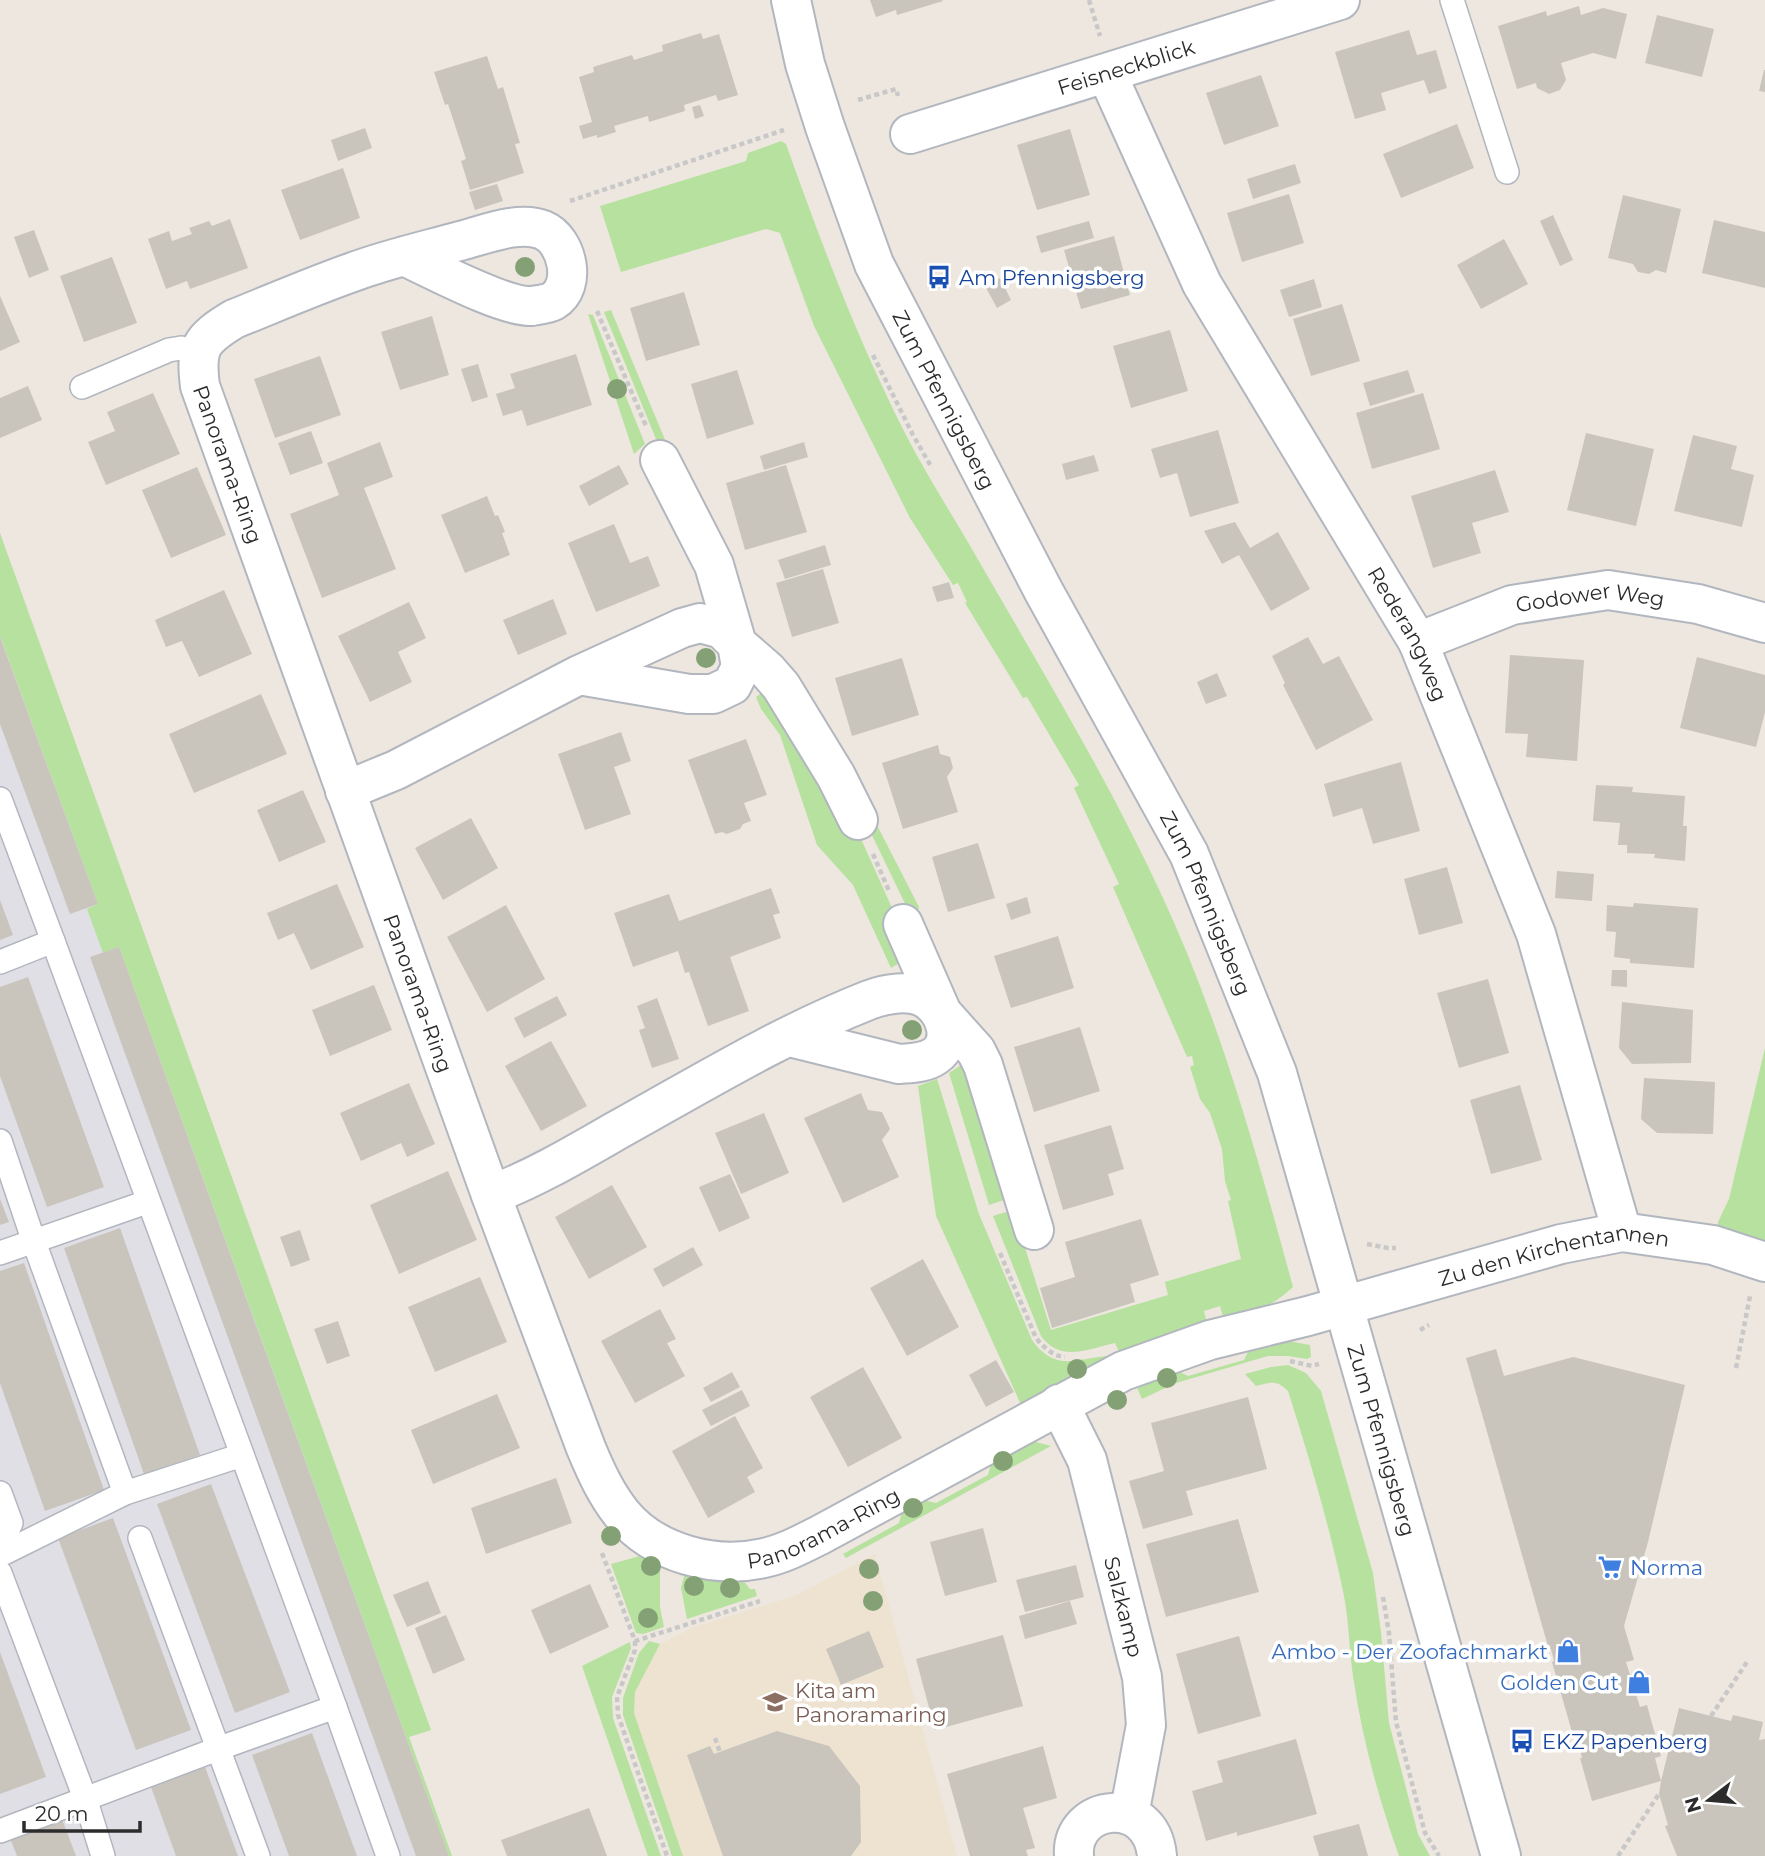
<svg xmlns="http://www.w3.org/2000/svg" width="1765" height="1856" font-family="Montserrat,sans-serif">
	<rect width="100%" height="100%" fill="#ede7df"/>
	<path fill="#e1dfe6" d="M0,625L431,1730L409,1737L452,1856H0Z"/>
	<path fill="#ede3d0" d="M875,1554L957,1856H683L634,1713L635,1692L660,1644L692,1628L797,1595Z"/>
	<g fill="#b7e19e">
		<path d="M781,141L786,144C822,245 857,339 906,435C925,472 948,508 969,544C1036,661 1107,776 1163,898C1221,1023 1257,1155 1293,1287C1271,1308 1253,1312 1224,1320L1220,1306L1204,1311L1207,1324L1120,1354L1115,1343C1088,1349 1061,1363 1041,1336L993,1216L1013,1210L1051,1330L1168,1295L1165,1282L1241,1259L1228,1201L1231,1200L1225,1181L1222,1149L1210,1113L1200,1099L1190,1067L1194,1065L1192,1056L1187,1057L1113,887L1119,884L1074,788L1079,785L1027,697L1023,698L965,603L967,602L958,583L953,585L910,518L814,326L780,233L766,229L621,272L600,206L746,161L748,153Z"/>
		<path d="M611,310L668,447L656,439L604,312Z"/>
		<path d="M588,314L593,315L645,444L634,454Z"/>
		<path d="M0,533L431,1730L409,1737L452,1856H449L119,947L103,953L87,909L98,904L0,636Z"/>
		<path d="M762,693L773,696L853,821L897,919L906,959L891,968L853,885L817,845L780,735L761,709L756,697Z"/>
		<path d="M862,796L919,907L917,915L912,918L855,800Z"/>
		<path d="M1765,1048V1262L1713,1245L1718,1222L1729,1199Z"/>
		<path d="M964,1063L1010,1198L989,1205L949,1073Z"/>
		<path d="M937,1079L979,1214L1032,1340C1056,1373 1076,1358 1109,1356L1022,1407L936,1216L918,1086Z"/>
		<path d="M1267,1341H1288L1310,1345L1311,1357L1307,1359L1288,1356H1268L1176,1383L1142,1399L1135,1383L1172,1368L1188,1376L1244,1360L1252,1344Z"/>
		<path d="M1288,1365L1306,1373L1321,1391L1373,1573L1381,1632L1389,1723L1418,1834L1430,1856H1399C1378,1797 1362,1738 1353,1676C1349,1648 1349,1619 1343,1591C1329,1524 1309,1457 1288,1391C1277,1380 1271,1382 1256,1386L1245,1374L1271,1367Z"/>
		<path d="M1027,1442H1036L1051,1446L846,1558L843,1554L899,1523L903,1508L918,1499L936,1503L988,1475L993,1458Z"/>
		<path d="M647,1554L660,1563V1607L664,1627L643,1634L636,1633L611,1564Z"/>
		<path d="M685,1572L741,1578L750,1589H755L757,1596L687,1619L681,1588Z"/>
		<path d="M649,1641L660,1644L635,1692L634,1713L683,1856H672L623,1715V1698L639,1653Z"/>
		<path d="M630,1642L631,1648L612,1697L613,1718L661,1856H648L582,1666Z"/>
	</g>
	<g fill="#c9c5bd">
		<path d="M870,0H942L943,1L897,15L896,10L876,17Z"/>
		<path d="M1579,6L1581,15L1603,8L1627,14L1616,59L1593,53L1561,63L1566,80L1560,90L1549,94L1537,88L1536,83L1517,89L1498,26L1546,11L1547,16Z"/>
		<path d="M1657,15L1714,29L1702,77L1645,63Z"/>
		<path d="M1409,30L1417,55L1436,50L1447,88L1429,94L1424,80L1381,93L1386,110L1355,119L1335,52Z"/>
		<path d="M701,33L703,39L719,34L738,95L718,101L716,95L684,105L685,111L649,122L648,116L614,126L616,132L597,138V135L583,139L579,126L592,122L579,77L594,72L593,67L632,55L634,60L663,51L662,45Z"/>
		<path d="M487,56L498,89L503,87L520,143L515,144L524,173L470,190L461,161L466,159L448,104L445,105L434,72Z"/>
		<path d="M1764,70H1765V92L1759,91Z"/>
		<path d="M1261,75L1279,126L1224,145L1206,93Z"/>
		<path d="M700,105L704,116L695,119L692,107Z"/>
		<path d="M1457,124L1474,168L1401,198L1383,154Z"/>
		<path d="M365,128L372,148L338,161L331,140Z"/>
		<path d="M1070,129L1090,195L1037,210L1017,145Z"/>
		<path d="M1295,164L1301,183L1253,199L1247,179Z"/>
		<path d="M343,168L360,218L300,240L281,190Z"/>
		<path d="M497,184L503,201L475,210L469,192Z"/>
		<path d="M1289,194L1304,243L1242,262L1227,213Z"/>
		<path d="M1623,195L1681,209L1666,273L1656,270L1649,274L1638,272L1633,264L1608,258Z"/>
		<path d="M1553,215L1573,260L1560,266L1540,221Z"/>
		<path d="M230,219L248,268L190,289L187,281L166,289L148,239L169,231L172,241L192,234L189,228L209,221L212,226Z"/>
		<path d="M1714,220L1765,232V288L1702,273Z"/>
		<path d="M1089,221L1094,238L1041,253L1036,236Z"/>
		<path d="M34,230L49,270L29,278L14,237Z"/>
		<path d="M1114,236L1130,295L1081,309L1064,250Z"/>
		<path d="M1504,239L1528,284L1481,309L1457,265Z"/>
		<path d="M112,257L137,323L84,342L60,276Z"/>
		<path d="M1000,278L1011,300L997,308L985,286Z"/>
		<path d="M1314,279L1322,307L1289,317L1280,290Z"/>
		<path d="M684,292L700,345L646,361L630,308Z"/>
		<path d="M0,296L20,342L0,351Z"/>
		<path d="M1342,304L1360,361L1311,376L1293,319Z"/>
		<path d="M432,316L449,375L400,390L381,332Z"/>
		<path d="M1170,330L1188,391L1131,408L1113,346Z"/>
		<path d="M576,354L592,405L527,426L522,410L503,416L496,394L515,388L510,374Z"/>
		<path d="M320,356L341,415L275,438L254,379Z"/>
		<path d="M478,364L488,397L472,402L461,369Z"/>
		<path d="M737,370L754,424L707,439L691,384Z"/>
		<path d="M1408,370L1415,392L1370,406L1363,383Z"/>
		<path d="M28,386L42,420L0,438V398Z"/>
		<path d="M153,393L180,454L106,485L88,442L115,431L107,412Z"/>
		<path d="M1423,393L1440,449L1372,469L1356,413Z"/>
		<path d="M1218,430L1239,503L1190,517L1177,473L1160,478L1151,449Z"/>
		<path d="M311,431L323,463L290,475L278,443Z"/>
		<path d="M1586,433L1654,449L1636,526L1567,510Z"/>
		<path d="M1693,435L1737,446L1731,469L1754,475L1742,527L1674,511Z"/>
		<path d="M380,442L393,477L364,488L396,569L322,598L290,514L339,495L327,463Z"/>
		<path d="M804,442L808,457L764,470L760,456Z"/>
		<path d="M1094,455L1099,471L1066,480L1062,464Z"/>
		<path d="M619,465L629,484L589,506L579,486Z"/>
		<path d="M786,465L807,532L745,550L726,483Z"/>
		<path d="M197,467L226,535L171,558L142,490Z"/>
		<path d="M1495,470L1509,512L1472,523L1481,553L1433,568L1411,496Z"/>
		<path d="M487,496L495,516L498,515L505,532L502,533L510,555L465,573L441,515Z"/>
		<path d="M1235,522L1250,548L1278,532L1310,589L1271,611L1239,555L1222,564L1204,531Z"/>
		<path d="M614,524L630,563L648,556L660,586L596,612L568,543Z"/>
		<path d="M825,545L831,565L785,579L778,560Z"/>
		<path d="M823,569L839,623L792,637L776,583Z"/>
		<path d="M949,582L954,598L937,602L932,587Z"/>
		<path d="M224,590L252,654L199,677L182,641L166,647L155,620Z"/>
		<path d="M553,599L567,634L518,655L503,620Z"/>
		<path d="M409,602L426,638L398,652L412,682L370,702L338,636Z"/>
		<path d="M0,637L98,904L70,914L0,724Z"/>
		<path d="M1308,637L1323,664L1339,656L1373,720L1316,750L1283,685L1285,683L1272,656Z"/>
		<path d="M1510,655L1584,660L1577,761L1526,757L1528,734L1505,733Z"/>
		<path d="M1697,657L1765,675V712L1756,747L1680,728Z"/>
		<path d="M902,658L919,715L852,736L835,678Z"/>
		<path d="M1217,673L1227,696L1206,704L1197,682Z"/>
		<path d="M261,694L287,754L194,793L169,734Z"/>
		<path d="M621,732L631,761L614,767L631,814L585,830L558,754Z"/>
		<path d="M746,739L767,795L744,803L751,821L743,824L740,829L727,834L722,832L715,834L688,760Z"/>
		<path d="M938,745L940,754L950,757L953,768L947,777L958,812L903,829L882,763Z"/>
		<path d="M1401,762L1420,831L1373,844L1362,808L1333,817L1324,784Z"/>
		<path d="M1596,785L1633,787L1632,792L1685,796L1683,826H1687L1685,861L1654,858L1655,854L1627,853V845H1618L1620,823L1593,821Z"/>
		<path d="M303,790L326,842L279,862L257,810Z"/>
		<path d="M471,818L498,868L443,900L415,848Z"/>
		<path d="M978,843L995,898L948,912L932,857Z"/>
		<path d="M1447,867L1463,923L1419,935L1404,879Z"/>
		<path d="M1557,871L1594,874L1592,901L1555,898Z"/>
		<path d="M337,884L364,947L311,970L294,933L278,940L267,913Z"/>
		<path d="M771,888L780,913L773,915L781,938L730,957L749,1011L708,1026L689,972L685,973L678,951L633,967L614,913L669,894L679,921Z"/>
		<path d="M1027,897L1031,913L1011,920L1006,904Z"/>
		<path d="M0,900L13,935L0,940Z"/>
		<path d="M1634,903L1698,908L1694,968L1630,963V959L1614,957L1616,932L1606,931L1607,905L1633,907Z"/>
		<path d="M506,905L545,979L487,1012L447,937Z"/>
		<path d="M1058,936L1074,988L1011,1008L994,956Z"/>
		<path d="M119,947L261,1339L449,1856H416L90,957Z"/>
		<path d="M1612,970H1627V987L1611,986Z"/>
		<path d="M28,977L104,1187L47,1207L0,1076V987Z"/>
		<path d="M1488,979L1509,1053L1459,1068L1437,993Z"/>
		<path d="M374,985L392,1030L330,1056L312,1010Z"/>
		<path d="M557,996L567,1015L524,1038L514,1018Z"/>
		<path d="M657,998L679,1059L652,1068L639,1030L645,1028L637,1006Z"/>
		<path d="M1622,1002L1693,1010L1691,1063L1632,1064L1619,1048Z"/>
		<path d="M1080,1027L1100,1091L1034,1112L1014,1047Z"/>
		<path d="M551,1041L587,1106L541,1131L505,1066Z"/>
		<path d="M1644,1078L1715,1082L1713,1134L1657,1133L1641,1119Z"/>
		<path d="M409,1083L435,1144L407,1157L401,1143L361,1161L340,1113Z"/>
		<path d="M1520,1085L1542,1160L1491,1174L1470,1100Z"/>
		<path d="M861,1093L868,1110L882,1112L890,1129L882,1140L899,1177L843,1203L804,1118Z"/>
		<path d="M764,1113L789,1173L741,1194L715,1133Z"/>
		<path d="M1111,1125L1124,1169L1108,1174L1114,1195L1063,1210L1044,1145Z"/>
		<path d="M448,1171L477,1240L399,1274L370,1205Z"/>
		<path d="M730,1174L750,1218L719,1232L699,1187Z"/>
		<path d="M612,1185L647,1247L589,1279L555,1217Z"/>
		<path d="M0,1199L9,1222L0,1225Z"/>
		<path d="M1141,1219L1159,1275L1130,1284L1135,1302L1052,1328L1040,1288L1075,1277L1065,1242Z"/>
		<path d="M120,1228L200,1455L144,1474L64,1248Z"/>
		<path d="M300,1230L310,1260L291,1267L280,1237Z"/>
		<path d="M693,1247L703,1265L663,1287L653,1269Z"/>
		<path d="M923,1259L959,1327L907,1356L870,1288Z"/>
		<path d="M24,1263L104,1490L45,1511L0,1383V1271Z"/>
		<path d="M480,1277L507,1342L435,1372L408,1307Z"/>
		<path d="M660,1309L676,1339L667,1343L685,1376L635,1403L601,1341Z"/>
		<path d="M338,1321L350,1356L327,1364L314,1329Z"/>
		<path d="M1496,1349L1504,1376L1573,1357L1685,1385L1648,1542L1624,1626L1634,1660L1626,1662L1640,1707L1647,1705L1661,1756L1655,1758L1661,1781L1679,1708L1731,1721L1733,1715L1763,1722L1759,1740L1765,1739V1856H1677L1665,1826L1668,1825L1659,1794L1661,1781L1592,1801L1580,1758H1582L1579,1745L1576,1746L1552,1662L1554,1661L1551,1649L1549,1650L1466,1358Z"/>
		<path d="M996,1360L1014,1392L986,1407L969,1375Z"/>
		<path d="M863,1367L902,1438L848,1467L810,1397Z"/>
		<path d="M732,1372L740,1387L711,1402L703,1388Z"/>
		<path d="M742,1390L750,1406L711,1426L702,1410Z"/>
		<path d="M497,1394L520,1448L433,1484L411,1430Z"/>
		<path d="M1248,1397L1267,1469L1186,1491L1193,1515L1143,1529L1129,1481L1164,1471L1151,1423Z"/>
		<path d="M735,1416L763,1468L747,1477L755,1492L708,1518L672,1451Z"/>
		<path d="M556,1478L572,1523L486,1554L471,1508Z"/>
		<path d="M211,1484L290,1692L235,1713L157,1504Z"/>
		<path d="M113,1518L191,1730L136,1750L58,1538Z"/>
		<path d="M1238,1519L1259,1592L1166,1617L1146,1544Z"/>
		<path d="M983,1528L997,1582L945,1596L930,1542Z"/>
		<path d="M1076,1565L1084,1597L1025,1612L1016,1580Z"/>
		<path d="M428,1581L441,1613L407,1627L393,1595Z"/>
		<path d="M590,1584L609,1627L550,1654L531,1610Z"/>
		<path d="M1070,1601L1077,1624L1025,1639L1019,1616Z"/>
		<path d="M446,1615L465,1660L433,1674L415,1628Z"/>
		<path d="M869,1631L884,1667L841,1685L826,1649Z"/>
		<path d="M1003,1635L1023,1706L935,1730L916,1659Z"/>
		<path d="M1239,1636L1261,1716L1198,1734L1176,1654Z"/>
		<path d="M0,1652L46,1777L0,1794Z"/>
		<path d="M777,1731L829,1746L860,1786L861,1842L851,1856H723L687,1755L710,1746L714,1754Z"/>
		<path d="M312,1733L357,1856H289L252,1755Z"/>
		<path d="M1296,1739L1317,1814L1237,1836V1832L1206,1841L1192,1791L1223,1782L1217,1761Z"/>
		<path d="M1043,1746L1057,1798L1023,1808L1035,1848L1026,1850L1028,1856H970L947,1774Z"/>
		<path d="M205,1767L238,1856H176L151,1787Z"/>
		<path d="M589,1808L607,1856H507L501,1840Z"/>
		<path d="M62,1819L76,1856H17L10,1838Z"/>
		<path d="M1359,1824L1368,1856H1319L1313,1836Z"/>
	</g>
	<g fill="none" stroke-linecap="round" stroke-linejoin="round">
		<g stroke="#b2b6bf" stroke-width="26">
			<g id="lane">
				<path d="M1452,0L1507,172"/>
				<path d="M82,387L169,350L181,348L199,352"/>
				<path d="M0,799L53,941L0,962"/>
				<path d="M53,941L335,1707"/>
				<path d="M0,1141L34,1242L125,1493L0,1555"/>
				<path d="M0,1253L147,1202"/>
				<path d="M0,1493L11,1523L0,1546"/>
				<path d="M125,1493L242,1455"/>
				<path d="M140,1538L258,1856"/>
				<path d="M0,1573L85,1798L103,1856"/>
				<path d="M0,1831L220,1748L335,1707L388,1856"/>
			</g>
		</g>
		<g stroke="#b2b6bf" stroke-width="42">
			<g id="street">
				<path id="s1" d="M791,0L805,64L825,127L874,264L1043,590L1189,854L1277,1073L1501,1856"/>
				<path id="s2" d="M1107,74L1202,284L1418,642L1536,934L1622,1232"/>
				<path id="s3" d="M910,134L1340,0"/>
				<path id="s4" d="M404,256C432,269 505,308 532,306C537,305 548,304 553,301C578,286 567,240 543,230C519,220 484,235 460,241C424,251 388,259 353,272C313,286 274,303 234,319C201,339 195,347 200,386L491,1195L586,1448C596,1472 606,1494 622,1514C655,1554 715,1569 764,1558C783,1554 800,1545 818,1536L1123,1371L1210,1340L1308,1316L1561,1244L1622,1232L1713,1245L1765,1262"/>
				<path d="M660,460L714,565L737,644L767,670L781,686L836,776L858,820"/>
				<path id="s5" d="M1418,642L1512,605L1608,590L1698,604L1765,623"/>
				<path d="M345,791L396,770L579,675L682,628L700,623L722,629L737,644L741,667L732,685L713,694H689L579,675"/>
				<path d="M903,924L942,1013L976,1051L983,1065L1034,1230"/>
				<path d="M491,1195C535,1178 574,1155 614,1132C697,1086 780,1035 869,1000C885,994 910,989 926,999C944,1010 957,1041 935,1056C925,1063 911,1063 899,1064L790,1037"/>
				<path id="s6" d="M1059,1404L1087,1460L1142,1677L1146,1725L1129,1815"/>
				<path d="M1074,1856C1070,1804 1151,1793 1157,1856"/>
			</g>
		</g>
		<g stroke="#c8c8c8" stroke-width="4.5" stroke-dasharray="5 3.5" stroke-linecap="butt">
			<path d="M1089,0L1100,36"/>
			<path d="M858,100L896,89L898,96"/>
			<path d="M570,201L784,130"/>
			<path d="M597,311L646,426"/>
			<path d="M873,355L913,435L932,468"/>
			<path d="M873,854L889,891"/>
			<path d="M1367,1244L1388,1248H1396"/>
			<path d="M1000,1253L1036,1338C1044,1347 1052,1356 1065,1357"/>
			<path d="M1420,1330L1429,1325"/>
			<path d="M1290,1361L1312,1366L1319,1364"/>
			<path d="M1736,1368L1750,1296"/>
			<path d="M602,1553L635,1641L760,1601"/>
			<path d="M1383,1597L1389,1633L1396,1722L1425,1833L1439,1856"/>
			<path d="M635,1641V1650L617,1697L618,1715L667,1856"/>
			<path d="M1711,1716L1747,1662"/>
			<path d="M715,1738L720,1752"/>
			<path d="M1618,1856L1659,1794"/>
		</g>
		<use href="#lane" stroke="#fff" stroke-width="23"/>
		<use href="#street" stroke="#fff" stroke-width="38"/>
	</g>
	<g fill="#84a175">
		<circle cx="525" cy="267" r="10"/>
		<circle cx="617" cy="389" r="10"/>
		<circle cx="706" cy="658" r="10"/>
		<circle cx="912" cy="1030" r="10"/>
		<circle cx="1077" cy="1369" r="10"/>
		<circle cx="1167" cy="1378" r="10"/>
		<circle cx="1117" cy="1400" r="10"/>
		<circle cx="1003" cy="1461" r="10"/>
		<circle cx="913" cy="1508" r="10"/>
		<circle cx="611" cy="1536" r="10"/>
		<circle cx="651" cy="1566" r="10"/>
		<circle cx="869" cy="1569" r="10"/>
		<circle cx="694" cy="1586" r="10"/>
		<circle cx="730" cy="1588" r="10"/>
		<circle cx="873" cy="1601" r="10"/>
		<circle cx="648" cy="1618" r="10"/>
	</g>
	<defs>
		<g id="bus-bare" transform="scale(1.89)"><path d="M-5-6H5V4H4V6H2V4H-2V6H-4V4H-5ZM-3.5-4V0h7V-4ZM-3.5 1.2v1.5H-2V1.2ZM2 1.2v1.5H3.5V1.2Z" fill="#1a4fb4" stroke="#fff" stroke-width="2.5" paint-order="stroke"/></g>
		<g id="supermarket-bare" transform="scale(1.89)"><path d="M-6-5.5h2.5l.6 2H6L4.5 2H-2.5L-4.4-4H-6ZM-1.5 3.2a1.3 1.3 0 1 0 .1 0ZM3 3.2a1.3 1.3 0 1 0 .1 0Z" fill="#3f7fe0" stroke="#fff" stroke-width="2.5" paint-order="stroke"/></g>
		<g id="shop-bare" transform="scale(1.89)"><path d="M-5-2.5h2.3a2.7 3.5 0 0 1 5.4 0H5L5.5 6h-11ZM-1.5-2.5h3a1.5 2.3 0 0 0-3 0Z" fill="#3f7fe0" stroke="#fff" stroke-width="2.5" paint-order="stroke"/></g>
		<g id="school-bare" transform="scale(1.89)"><path d="M0-5L7-2L0 1L-7-2ZM-4 1L0 2.5L4 1V4Q0 6-4 4Z" fill="#8d6e63" stroke="#fff" stroke-width="2.5" paint-order="stroke"/></g>
	</defs>
	<g fill-rule="evenodd">
		<use href="#bus-bare" x="939" y="277"/>
		<use href="#supermarket-bare" x="1610" y="1567"/>
		<use href="#shop-bare" x="1568" y="1651"/>
		<use href="#shop-bare" x="1639" y="1682"/>
		<use href="#school-bare" x="775" y="1702"/>
		<use href="#bus-bare" x="1522" y="1741"/>
	</g>
	<g text-anchor="middle" dominant-baseline="central" stroke-width="7" stroke-linejoin="round" paint-order="stroke">
		<g font-size="21" fill="#2c2c2c" stroke="#fff">
			<text stroke="none"><textPath href="#s3" startOffset="226">Feisneckblick</textPath></text>
			<text stroke="none"><textPath href="#s1" startOffset="430">Zum Pfennigsberg</textPath></text>
			<text stroke="none"><textPath href="#s4" startOffset="735">Panorama-Ring</textPath></text>
			<text stroke="none"><textPath href="#s5" startOffset="180">Godower Weg</textPath></text>
			<text stroke="none"><textPath href="#s2" startOffset="637">Rederangweg</textPath></text>
			<text stroke="none"><textPath href="#s1" startOffset="998">Zum Pfennigsberg</textPath></text>
			<text stroke="none"><textPath href="#s4" startOffset="1297">Panorama-Ring</textPath></text>
			<text stroke="none"><textPath href="#s4" startOffset="2866">Zu den Kirchentannen</textPath></text>
			<text stroke="none"><textPath href="#s1" startOffset="1564">Zum Pfennigsberg</textPath></text>
			<text stroke="none"><textPath href="#s4" startOffset="2079">Panorama-Ring</textPath></text>
			<text stroke="none"><textPath href="#s6" startOffset="214">Salzkamp</textPath></text>
		</g>
		<g font-size="21" fill="#164399" stroke="#fff" text-anchor="start">
			<text x="959" y="277">Am Pfennigsberg</text>
			<text x="1542" y="1741">EKZ Papenberg</text>
		</g>
		<g font-size="21" fill="#366cbe" stroke="#fff" text-anchor="end">
			<text x="1630" y="1567" text-anchor="start">Norma</text>
			<text x="1548" y="1651">Ambo - Der Zoofachmarkt</text>
			<text x="1619" y="1682">Golden Cut</text>
		</g>
		<g font-size="21" fill="#785e54" stroke="#fff" text-anchor="start">
			<text x="795" y="1690">Kita am<tspan x="795" dy="24">Panoramaring</tspan></text>
		</g>
	</g>
	<g transform="translate(1709 1800) rotate(254)" stroke="#ffffff" stroke-width="5" paint-order="stroke">
	<path d="M0-5L12 26L0 18L-12 26Z" fill="#2c2c2c"/>
	<text y="-10" font-size="19" font-weight="bold" text-anchor="middle" fill="#2c2c2c">N</text>
	</g>
	<path d="M24 1821v10h116v-10" fill="none" stroke="#2c2c2c" stroke-width="3.5"/>
	<text x="35" y="1821" font-size="21" fill="#2c2c2c" stroke="#ffffff" stroke-width="5" paint-order="stroke">20 m</text>
</svg>
